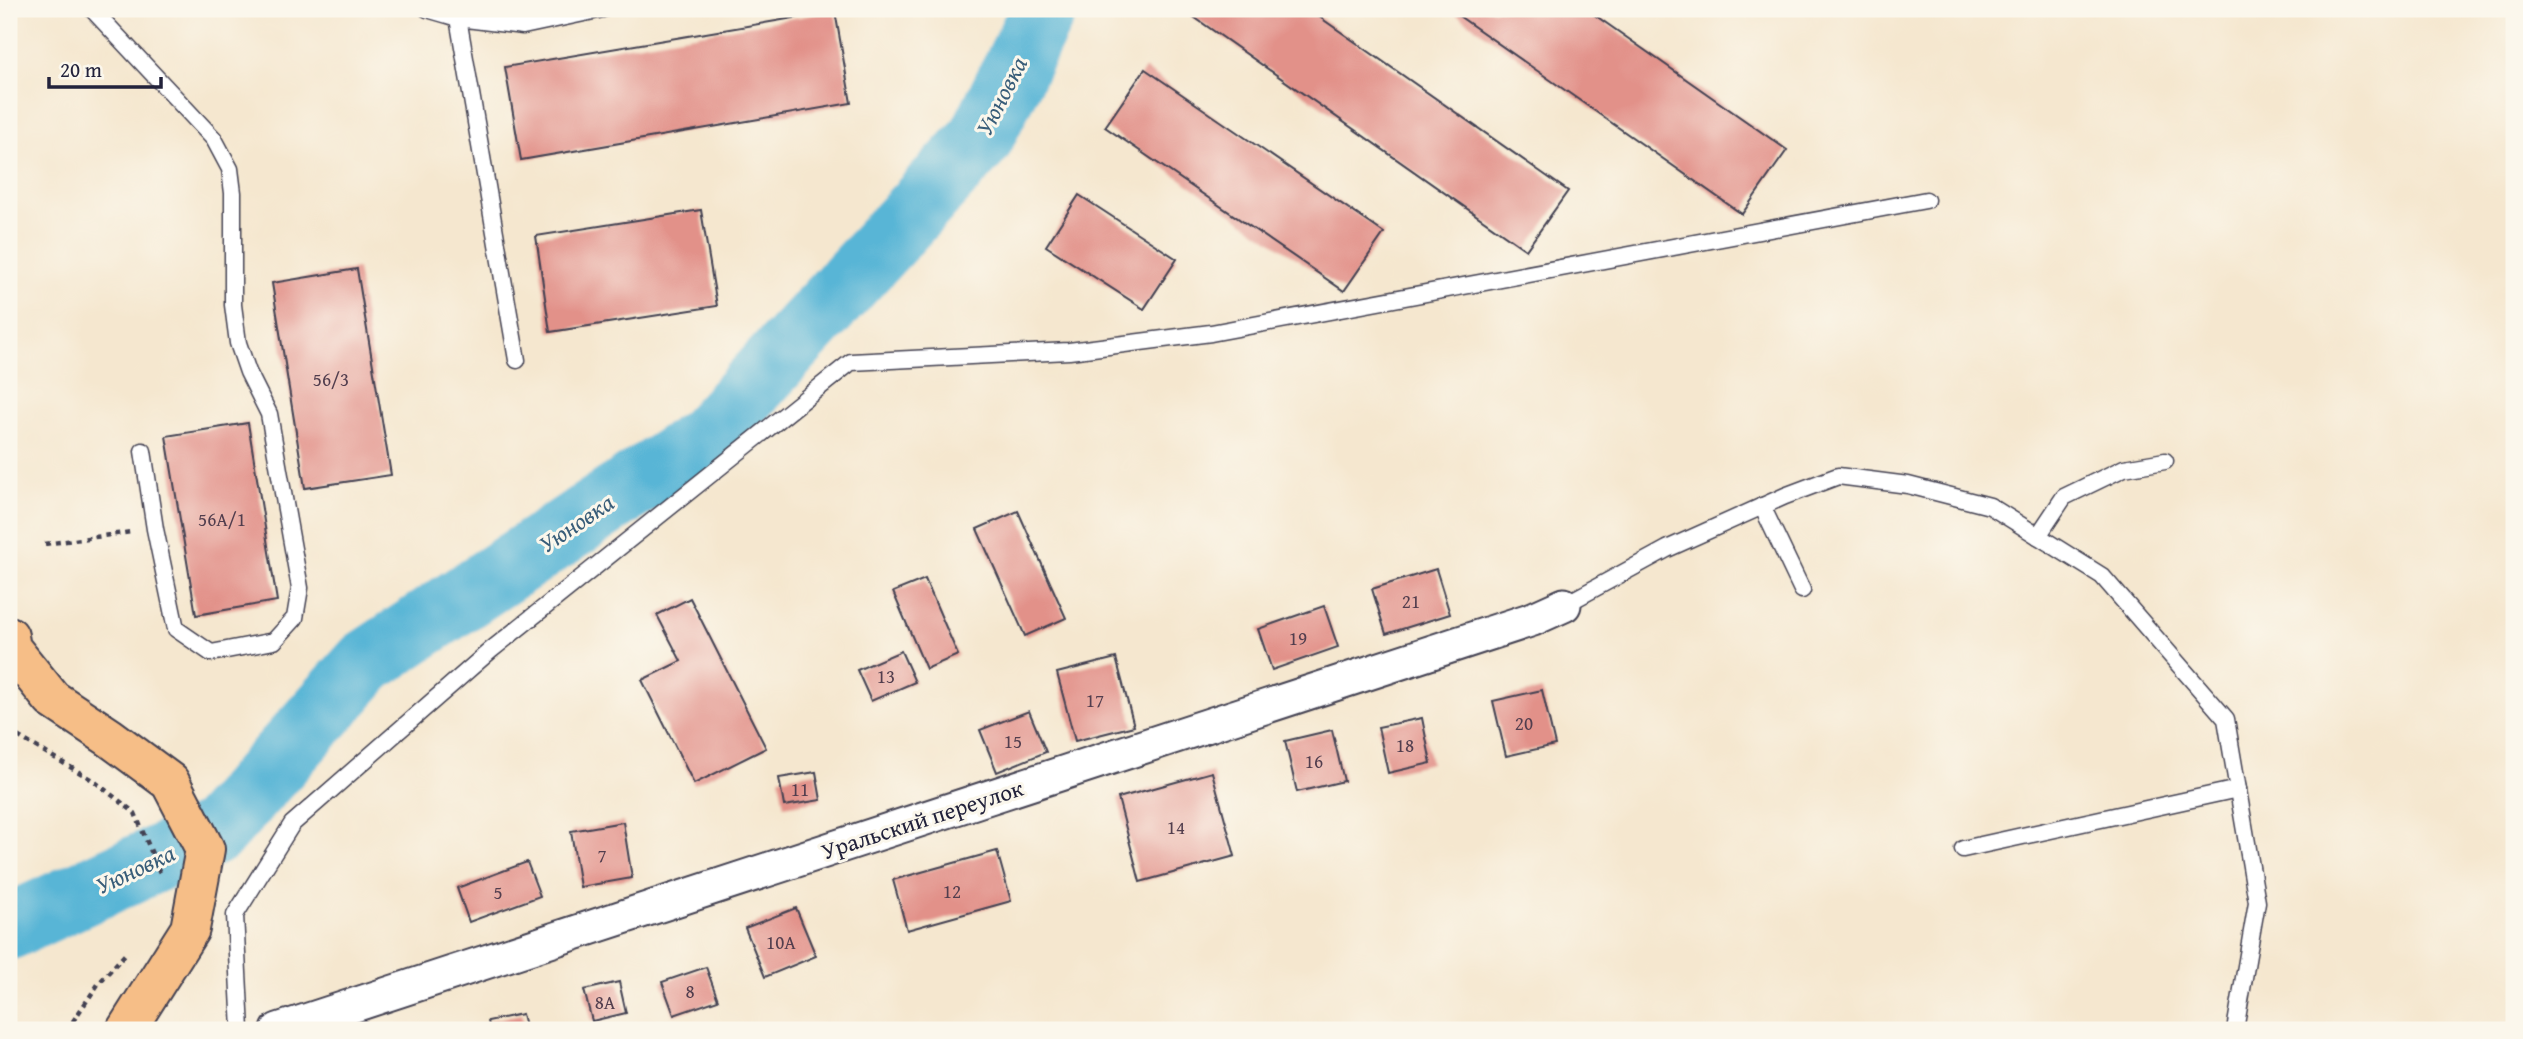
<svg xmlns="http://www.w3.org/2000/svg" width="2523" height="1039" font-family="'Gentium Book Plus',serif">
	<rect width="100%" height="100%" fill="#fbf7ec"/>
	<filter id="ink" filterUnits="userSpaceOnUse"><feTurbulence type="fractalNoise" baseFrequency=".0143" numOctaves="2"/><feDisplacementMap in="SourceGraphic" scale="14" xChannelSelector="R" yChannelSelector="G"/><feConvolveMatrix kernelMatrix="1 2 1 2 8 2 1 2 1" color-interpolation-filters="sRGB"/></filter>
	<filter id="wash" filterUnits="userSpaceOnUse"><feTurbulence type="fractalNoise" baseFrequency=".00686" numOctaves="4" result="noise"/><feDisplacementMap in="SourceGraphic" scale="28" xChannelSelector="R" yChannelSelector="G"/><feGaussianBlur stdDeviation="1.57" result="paint"/><feColorMatrix in="noise" values="0 0 0 0 0 0 0 0 0 0 0 0 0 0 0 0 0 1.4 0 .05"/><feComposite in="paint" operator="in"/></filter>
	<g filter="url(#wash)">
		<rect width="100%" height="100%" fill="#f5e7cf"/>
		<g fill="none" stroke-linecap="round" stroke-linejoin="round">
			<path stroke="#58b5d6" stroke-width="66" d="M9,927L215,832L367,662L705,438L980,140L1044,9"/>
		</g>
		<g id="blocks">
			<g fill="#e29189">
				<path d="M1195,9H1308L1568,191L1526,250L1191,15Z"/>
				<path d="M1449,9H1586L1787,150L1742,214Z"/>
				<path d="M835,11L851,103L521,160L505,67Z"/>
				<path d="M1145,69L1384,233L1344,291L1105,127Z"/>
				<path d="M1079,195L1177,259L1144,309L1046,246Z"/>
				<path d="M701,210L717,306L550,332L536,236Z"/>
				<path d="M357,269L391,475L305,488L272,283Z"/>
				<path d="M248,423L277,601L196,615L166,436Z"/>
				<path d="M1018,511L1066,618L1025,636L977,529Z"/>
				<path d="M1436,569L1450,614L1386,634L1372,589Z"/>
				<path d="M925,579L958,655L926,669L893,592Z"/>
				<path d="M690,598L766,748L694,784L642,680L681,661L657,615Z"/>
				<path d="M1324,606L1338,647L1272,670L1258,629Z"/>
				<path d="M901,651L915,682L871,701L857,670Z"/>
				<path d="M1116,658L1134,726L1075,741L1057,673Z"/>
				<path d="M1542,690L1555,745L1506,756L1493,701Z"/>
				<path d="M1029,711L1046,752L997,772L980,730Z"/>
				<path d="M1422,718L1431,763L1388,773L1378,727Z"/>
				<path d="M1332,730L1344,781L1297,792L1285,741Z"/>
				<path d="M816,772L821,800L784,806L779,778Z"/>
				<path d="M1212,772L1235,856L1140,882L1118,798Z"/>
				<path d="M623,822L632,878L580,887L571,831Z"/>
				<path d="M997,851L1011,901L907,930L893,880Z"/>
				<path d="M527,862L540,896L469,922L457,888Z"/>
				<path d="M796,908L816,956L765,977L745,928Z"/>
				<path d="M706,967L718,1000L674,1015L662,982Z"/>
				<path d="M619,982L626,1013L592,1021L584,990Z"/>
				<path d="M522,1014L526,1030H490L488,1021Z"/>
			</g>
		</g>
	</g>
	<g filter="url(#ink)">
		<use href="#blocks" fill-opacity="0" stroke="#424051" stroke-width="2"/>
		<g fill="none" stroke-linecap="round" stroke-linejoin="round">
			<g stroke="#424051" stroke-width="19">
				<g id="service">
					<path d="M92,9L214,139L230,169L233,193V305L238,343L248,372L269,414L300,588L295,618L274,641L211,653L176,629L155,529L143,451"/>
					<path d="M427,9L458,18L517,360"/>
					<path d="M458,18L523,26L603,9"/>
					<path d="M1762,506L1802,590"/>
					<path d="M2038,536L2064,497L2124,468L2165,461"/>
					<path d="M1564,605L1667,549L1785,496L1838,476L1908,485L1990,506L2102,576L2226,719L2257,902L2235,1030"/>
					<path d="M1963,849L2238,789"/>
					<path d="M241,1030L235,915L292,824L491,650L851,362L1069,351L1211,333L1926,200"/>
				</g>
			</g>
			<g stroke="#424051" stroke-width="37">
				<path id="minor" d="M278,1030L1533,619L1564,605"/>
			</g>
			<g stroke="#424051" stroke-width="42">
				<path id="primary" d="M9,636L11,648L52,699L109,737L170,782L205,849L190,929L126,1030"/>
			</g>
			<g stroke="#424051" stroke-width="4.5" stroke-dasharray="5 5" stroke-linecap="butt">
				<path d="M45,544L131,532"/>
				<path d="M9,731L94,781L135,813L160,873"/>
				<path d="M67,1030L99,983L127,952"/>
			</g>
			<use href="#service" stroke="#fff" stroke-width="16"/>
			<use href="#minor" stroke="#fff" stroke-width="33"/>
			<use href="#primary" stroke="#f6be87" stroke-width="38"/>
		</g>
	</g>
	<g text-anchor="middle" dominant-baseline="central" stroke-width="6" stroke-linejoin="round" paint-order="stroke">
		<g font-size="19" fill="#523e4e">
			<text x="331" y="379">56/3</text>
			<text x="222" y="519">56А/1</text>
			<text x="1411" y="601">21</text>
			<text x="1298" y="638">19</text>
			<text x="886" y="676">13</text>
			<text x="1095" y="700">17</text>
			<text x="1524" y="723">20</text>
			<text x="1013" y="741">15</text>
			<text x="1405" y="745">18</text>
			<text x="1314" y="761">16</text>
			<text x="800" y="789">11</text>
			<text x="1176" y="827">14</text>
			<text x="602" y="855">7</text>
			<text x="952" y="891">12</text>
			<text x="498" y="892">5</text>
			<text x="781" y="942">10А</text>
			<text x="690" y="991">8</text>
			<text x="605" y="1002">8А</text>
		</g>
		<g font-size="23" fill="#22223b" stroke="#fbf7ec">
			<text transform="translate(922 819) rotate(-18)">Уральский переулок</text>
		</g>
		<g font-size="24" font-style="italic" fill="#385d79" stroke="#fbf7ec">
			<text transform="translate(1001 96) rotate(-63)">Уюновка</text>
			<text transform="translate(576 523) rotate(-34)">Уюновка</text>
			<text transform="translate(135 869) rotate(-25)">Уюновка</text>
		</g>
	</g>
	<rect width="2523" height="1039" fill="none" stroke="#fbf7ec" stroke-width="35"/>
	<path d="M49 77v10h112v-10" fill="none" stroke="#22223b" stroke-width="3.5"/>
	<text x="60" y="77" font-size="21" fill="#22223b" stroke="#fbf7ec" stroke-width="5" paint-order="stroke">20 m</text>
</svg>
